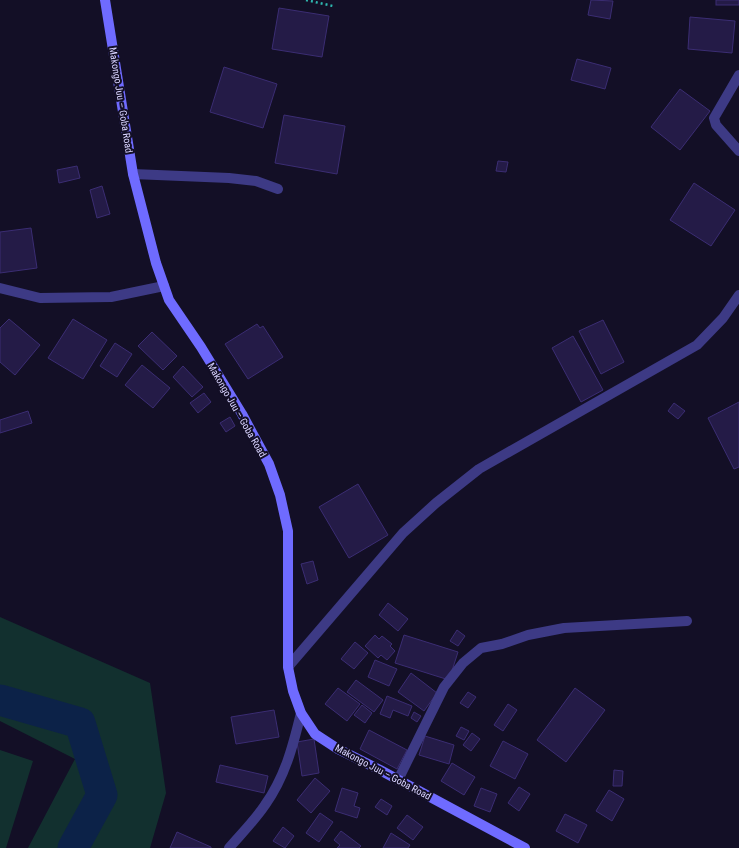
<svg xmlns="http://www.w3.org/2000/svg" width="739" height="848" font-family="'Roboto Condensed',sans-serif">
	<rect width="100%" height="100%" fill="#130f26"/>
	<g fill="#12302f">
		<path d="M0,617L150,683L166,793L150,848H28L75,759L0,721Z"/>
		<path d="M0,750L33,761L6,848H0Z"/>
	</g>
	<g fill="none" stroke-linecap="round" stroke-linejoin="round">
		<path stroke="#0c2248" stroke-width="31" d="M0,700L80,723L102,795L73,848"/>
	</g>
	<g fill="#241b47" stroke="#3b2d73">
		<path d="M591,0L613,1L610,19L588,15Z"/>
		<rect x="716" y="0" width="23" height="5"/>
		<path d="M279,8L329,16L322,57L272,49Z"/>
		<path d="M690,17L735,21L732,53L688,49Z"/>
		<path d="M577,59L611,68L605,89L571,80Z"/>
		<path d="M224,67L277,84L263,128L210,112Z"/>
		<path d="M680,89L710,111L680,150L651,127Z"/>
		<path d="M284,115L345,126L337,174L275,163Z"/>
		<path d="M498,161L508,162L506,172L496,171Z"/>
		<path d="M77,166L80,178L59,183L57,170Z"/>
		<path d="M694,183L735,210L711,246L670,220Z"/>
		<path d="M102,186L110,214L97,218L90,190Z"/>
		<path d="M31,228L37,268L0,273V232Z"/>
		<path d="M9,319L40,345L15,375L0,362V328Z"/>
		<path d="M73,319L107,340L83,379L48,358Z"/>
		<path d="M603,320L624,362L601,374L579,331Z"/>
		<path d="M257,324L260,328L263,326L283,357L248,379L225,344Z"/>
		<path d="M152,332L177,356L163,370L138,346Z"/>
		<path d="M573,336L603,390L581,402L552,348Z"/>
		<path d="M115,343L132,354L117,377L100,366Z"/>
		<path d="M142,365L170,388L153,408L125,385Z"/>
		<path d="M183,366L203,387L192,397L173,377Z"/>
		<path d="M204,393L211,402L198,413L190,403Z"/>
		<path d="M739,402V467L734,469L708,418Z"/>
		<path d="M674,403L685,411L678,419L668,411Z"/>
		<path d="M28,411L32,423L0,433V420Z"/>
		<path d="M230,417L235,426L226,432L220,423Z"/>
		<path d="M358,484L388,535L349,558L319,507Z"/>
		<path d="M313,561L318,580L307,584L301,564Z"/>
		<path d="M388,603L408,619L398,631L379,615Z"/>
		<path d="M457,630L465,636L458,646L450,641Z"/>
		<path d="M375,635L379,639L382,636L392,644L390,646L395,651L387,660L381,655L378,658L365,646Z"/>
		<path d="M404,635L458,652L449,680L395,663Z"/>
		<path d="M355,642L368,653L354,669L341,659Z"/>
		<path d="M375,660L397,669L389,686L368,677Z"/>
		<path d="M411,673L437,693L424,711L398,692Z"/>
		<path d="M356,680L383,700L374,712L347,692Z"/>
		<path d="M338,688L360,704L347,721L325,704Z"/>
		<path d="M575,688L605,710L566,762L537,740Z"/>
		<path d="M468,692L476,697L468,708L460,703Z"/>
		<path d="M387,696L412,706L408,716L393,710L390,718L380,714Z"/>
		<path d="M508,704L517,710L503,731L494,725Z"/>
		<path d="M362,705L372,713L365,723L354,715Z"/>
		<path d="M274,710L279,737L236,744L231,717Z"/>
		<path d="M414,712L421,716L417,722L411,718Z"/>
		<path d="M461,727L469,731L464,740L456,736Z"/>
		<path d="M369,730L407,750L397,769L360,749Z"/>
		<path d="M472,733L480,739L471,751L463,745Z"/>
		<path d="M425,736L454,745L449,764L419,755Z"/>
		<path d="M314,739L319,773L302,776L297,742Z"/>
		<path d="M503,741L528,754L515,779L490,766Z"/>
		<path d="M452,763L475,777L464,795L441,781Z"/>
		<path d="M220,765L268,776L264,793L216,782Z"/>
		<path d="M614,770L623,771L622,786H613Z"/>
		<path d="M315,778L330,791L311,813L297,800Z"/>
		<path d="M519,787L530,794L519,811L508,803Z"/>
		<path d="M342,788L358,793L354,806L360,808L357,818L335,811Z"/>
		<path d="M481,788L497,794L490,812L474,806Z"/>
		<path d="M609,790L624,799L612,821L596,811Z"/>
		<path d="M381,799L392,806L387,815L375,807Z"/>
		<path d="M320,813L333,822L319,842L306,833Z"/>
		<path d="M565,814L587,825L578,843L556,831Z"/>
		<path d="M407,815L423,827L413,840L397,828Z"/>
		<path d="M283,827L294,836L285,848L273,841Z"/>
		<path d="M341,831L361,846L359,848H337L340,845L334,840Z"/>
		<path d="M177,832L211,847V848H170Z"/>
		<path d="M391,833L410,845L408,848H383Z"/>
	</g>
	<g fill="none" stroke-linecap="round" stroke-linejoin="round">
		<path stroke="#2fb8b0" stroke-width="2.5" stroke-dasharray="2 3" stroke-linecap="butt" d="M306,0L333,6"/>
		<g stroke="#3d3a85" stroke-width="10">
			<path d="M739,75L714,118L716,125L739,151"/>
			<path d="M133,174L229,178L256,181L278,189"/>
			<path d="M0,288L40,298L111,297L164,286"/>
			<path d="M288,667L403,533L436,503L479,469L697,345L723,318L739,295"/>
			<path d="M398,780L444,687L463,663L481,648L502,644L528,635L564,628L687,621"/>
			<path d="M229,848C241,834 255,820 265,805C285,777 293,746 301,713"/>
		</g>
		<path stroke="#6f6bff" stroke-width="10" d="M105,0L133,174L156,263L169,300L201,347L242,414L269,464L280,495L288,531V667L293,691L301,713L315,734L338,749L380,770L525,848"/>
	</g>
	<g text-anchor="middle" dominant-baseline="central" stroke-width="4" stroke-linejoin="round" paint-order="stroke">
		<g font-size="10" fill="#d9d4ff" stroke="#130f26">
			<text transform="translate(121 100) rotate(81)">Makongo Juu – Goba Road</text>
			<text transform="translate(237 410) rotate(60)">Makongo Juu – Goba Road</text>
			<text transform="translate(383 772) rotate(28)">Makongo Juu – Goba Road</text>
		</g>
	</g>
</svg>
